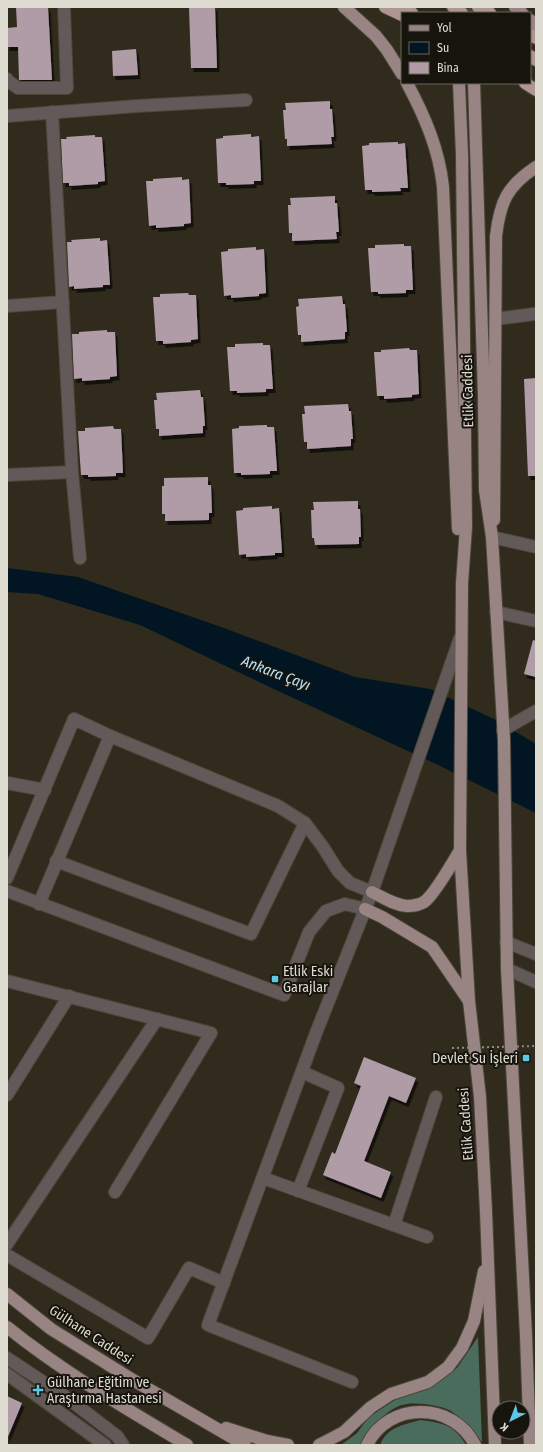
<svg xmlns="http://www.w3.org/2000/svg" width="543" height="1452" font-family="'Fira Sans Condensed',sans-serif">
	<defs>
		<filter id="shadow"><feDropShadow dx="2.5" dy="4" stdDeviation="0" flood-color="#0009"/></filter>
	</defs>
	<rect width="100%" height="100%" fill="#302b1c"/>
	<g fill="#4a6c5d">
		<path d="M478,1337L482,1442C473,1431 463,1419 451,1411C441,1405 413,1401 402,1405C386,1410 367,1430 360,1445H341L357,1433L368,1418L384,1407L403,1395L431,1386L457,1368Z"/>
		<path d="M420,1420C442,1423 454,1424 466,1445H380C387,1427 403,1425 420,1420Z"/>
	</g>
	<path fill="#011622" d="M7,568L78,577L221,627L355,677L430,689L494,719L536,744V813L436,764L276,690L140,625L38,594L7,592Z"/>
	<g fill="#af9ca6" filter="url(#shadow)">
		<path d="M16,7H48L52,80H19L18,47H7V28L17,27Z"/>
		<path d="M189,7H215L217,68H191Z"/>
		<path d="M136,49L138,75L113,76L112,51Z"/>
		<path d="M330,101V109H332L334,137H331L332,144L287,146V139H285L283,110H286L285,103Z"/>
		<path d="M251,134V137L259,136L261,181H254V184L226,185V183H218L216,139L223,138V136Z"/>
		<path d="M95,135V137H102L105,181L98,182V184L69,186V183H63L61,139H67L66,137Z"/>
		<path d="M398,142V144L405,143L408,188H400L401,191L372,192V190H365L362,146L369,145V143Z"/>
		<path d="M182,177V180L189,179L191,223L184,224V226L156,228V225L149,226L146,181H153V179Z"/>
		<path d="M335,196V203H337L339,232H336L337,239L292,241V233H289L288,205H291L290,198Z"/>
		<path d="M100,238V241L107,240L110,285H103V287L74,289V286L69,287L67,242H72L71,240Z"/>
		<path d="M404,244V246H411L413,290H406V293L378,294V292H371L368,248H375V245Z"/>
		<path d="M256,247V250L264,249L266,293L259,294V296L231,298V295L224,296L221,252L228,251V249Z"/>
		<path d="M188,293L189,295H196L198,339L191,340V342L163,344V341H156L153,297H160V294Z"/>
		<path d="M342,296L343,304H345L347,332H345V339L301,342V335H298L296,307L299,306L298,299Z"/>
		<path d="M107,330V332H115L117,376L110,377V379L82,381V378L74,379L72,334H79V332Z"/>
		<path d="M263,343V345H270L273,389H266V392L237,393V391H230L227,347H235V344Z"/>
		<path d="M409,348L410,350H417L419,394L412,395V397L384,399V396H377L374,352H381V350Z"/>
		<path d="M536,378V476H528L524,379Z"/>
		<path d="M200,390L201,397H203L205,426H203V433L159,436V429H156L154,400H157L156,393Z"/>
		<path d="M348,404L349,411H351L353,439H351V446L307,449V442H304L302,414H305L304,406Z"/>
		<path d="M267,425V427H274L277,471H270V474L241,475V473H234L232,429L239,428V426Z"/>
		<path d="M113,426L114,429H121L123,473H116V476L88,477V475H81L78,431H85V428Z"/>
		<path d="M208,477V485H211L212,513H209V520L165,521V514H162V486H164V478Z"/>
		<path d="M358,501V509H360L361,537H359V544L315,545L314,538H312L311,510H314L313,502Z"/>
		<path d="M272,506V509L279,508L282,553H275V555L246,557V554L239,555L236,511L243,510V508Z"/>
		<path d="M533,640L536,641V677L524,674Z"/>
		<path d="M364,1057L416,1078L406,1103L389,1096L364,1161L391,1172L381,1198L323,1175L332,1152L335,1154L361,1086L354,1083Z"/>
		<path d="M7,1396L22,1403L7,1439Z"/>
	</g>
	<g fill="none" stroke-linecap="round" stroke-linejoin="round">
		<path stroke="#4a4537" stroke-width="12" stroke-dasharray="12 6" stroke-linecap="butt" d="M472,7V13"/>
		<g stroke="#4c4739" stroke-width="14">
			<g id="minor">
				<path d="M7,79L8,81L18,88H67L64,7"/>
				<path d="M52,112L72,472L80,558"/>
				<path d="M7,116L137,106L246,100"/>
				<path d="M7,306L63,302"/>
				<path d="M496,319L534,314"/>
				<path d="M7,475L72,472"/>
				<path d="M492,537L536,547"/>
				<path d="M496,612L536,621"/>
				<path d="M503,730L536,711"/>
				<path d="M7,783L45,790"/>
				<path d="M56,861L251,934L305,823"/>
				<path d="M7,878L74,719L110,736"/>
				<path d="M7,891L284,995L309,932L326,911L345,904L365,909"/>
				<path d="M39,904L110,736L278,806L305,823L323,847L338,871L350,883L372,892"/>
				<path d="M506,942L536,954"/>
				<path d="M507,969L536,982"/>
				<path d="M7,981L211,1033L115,1192"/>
				<path d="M7,1095L69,996"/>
				<path d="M263,1178L427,1237"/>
				<path d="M298,1191L338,1088L302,1072"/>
				<path d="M394,1225L436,1097"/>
				<path d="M7,1244L157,1019"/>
				<path d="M7,1255L148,1338L189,1268L224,1283"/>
				<path d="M7,1358L66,1397L117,1436L123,1445"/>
				<path d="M7,1374L105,1445"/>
				<path d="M352,1382L208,1325L316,1033L372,892L460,638"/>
			</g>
		</g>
		<g stroke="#4c4739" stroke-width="14">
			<g id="major">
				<path d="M344,7L376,36L387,50L402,74"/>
				<path d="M515,7L522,13"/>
				<path d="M530,20L536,26"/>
				<path d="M407,83C425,117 439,149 443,187L458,529"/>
				<path d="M459,83L462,155L466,527L462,583L460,850L469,1001L480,1097L486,1211L495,1445"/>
				<path d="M474,83L484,396L485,490L492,537L504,740L507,969L526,1335L530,1445"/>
				<path d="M494,520L496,236C500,202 507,186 536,167"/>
				<path d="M372,892C382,897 394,905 407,906C413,906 419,905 424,902C434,895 453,862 460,850"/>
				<path d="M365,909L382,917L432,947L469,1001"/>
				<path d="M7,1294L51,1329L133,1380L245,1445"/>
				<path d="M7,1327C63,1372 125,1408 187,1445"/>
				<path d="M226,1428L267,1441L288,1445"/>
				<path d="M319,1445L344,1432L371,1407L391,1394L428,1382L448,1367L462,1348L474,1321L484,1271"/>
				<path d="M367,1445C388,1401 453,1401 475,1445"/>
			</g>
		</g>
		<g stroke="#4c4739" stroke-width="14">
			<g id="highway">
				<path d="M385,7L402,15"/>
				<path d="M403,7L412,13"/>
				<path d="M453,7L462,13"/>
				<path d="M478,7L490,13"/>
				<path d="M530,35L536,38"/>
				<path d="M530,56L536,60"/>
				<path d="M525,83L536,90"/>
			</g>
		</g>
		<use href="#minor" stroke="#625958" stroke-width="12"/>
		<use href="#major" stroke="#988583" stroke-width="12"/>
		<use href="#highway" stroke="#ad9694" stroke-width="12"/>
		<path stroke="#8e8a7e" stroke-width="2" stroke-dasharray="2 3" stroke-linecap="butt" d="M452,1048L536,1046"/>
	</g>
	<g fill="#5bc8e6" stroke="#16140d" stroke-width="1.5">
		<rect x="271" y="975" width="8" height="8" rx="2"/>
		<rect x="522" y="1054" width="8" height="8" rx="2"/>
		<path d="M36 1384h4v4h4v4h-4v4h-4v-4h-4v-4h4z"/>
	</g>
	<g text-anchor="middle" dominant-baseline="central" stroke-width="4" stroke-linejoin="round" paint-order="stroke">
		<g font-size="14" fill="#dedbd1" stroke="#16140d">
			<text transform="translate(468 391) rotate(-91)">Etlik Caddesi</text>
			<text transform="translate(466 1124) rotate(-94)">Etlik Caddesi</text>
			<text transform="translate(91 1335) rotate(33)">Gülhane Caddesi</text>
		</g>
		<g font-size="14" fill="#dedbd1" stroke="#16140d" text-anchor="start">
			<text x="283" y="971">Etlik Eski<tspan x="283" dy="16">Garajlar</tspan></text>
			<text x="518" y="1058" text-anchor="end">Devlet Su İşleri</text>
			<text x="47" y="1382">Gülhane Eğitim ve<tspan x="47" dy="16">Araştırma Hastanesi</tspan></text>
		</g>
		<g font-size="15" font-style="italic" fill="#b3e2fd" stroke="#16140d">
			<text transform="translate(276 673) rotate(21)">Ankara Çayı</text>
		</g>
	</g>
	<rect width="543" height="1452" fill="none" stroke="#dedbd1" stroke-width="16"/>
	<rect x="401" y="12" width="130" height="72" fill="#16140d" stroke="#66645b"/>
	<rect x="409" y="25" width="20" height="6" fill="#988583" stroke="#66645b"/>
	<text x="437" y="32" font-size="12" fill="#dedbd1">Yol</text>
	<rect x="409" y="42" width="20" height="12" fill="#011622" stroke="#66645b"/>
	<text x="437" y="52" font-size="12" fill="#dedbd1">Su</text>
	<rect x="409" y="62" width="20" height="12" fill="#af9ca6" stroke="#66645b"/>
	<text x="437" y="72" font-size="12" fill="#dedbd1">Bina</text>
	<g transform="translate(511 1420) rotate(222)"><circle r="19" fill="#16140d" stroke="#66645b"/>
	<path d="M0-3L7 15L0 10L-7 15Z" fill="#5bc8e6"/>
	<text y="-6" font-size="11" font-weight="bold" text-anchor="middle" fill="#dedbd1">K</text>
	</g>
</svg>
